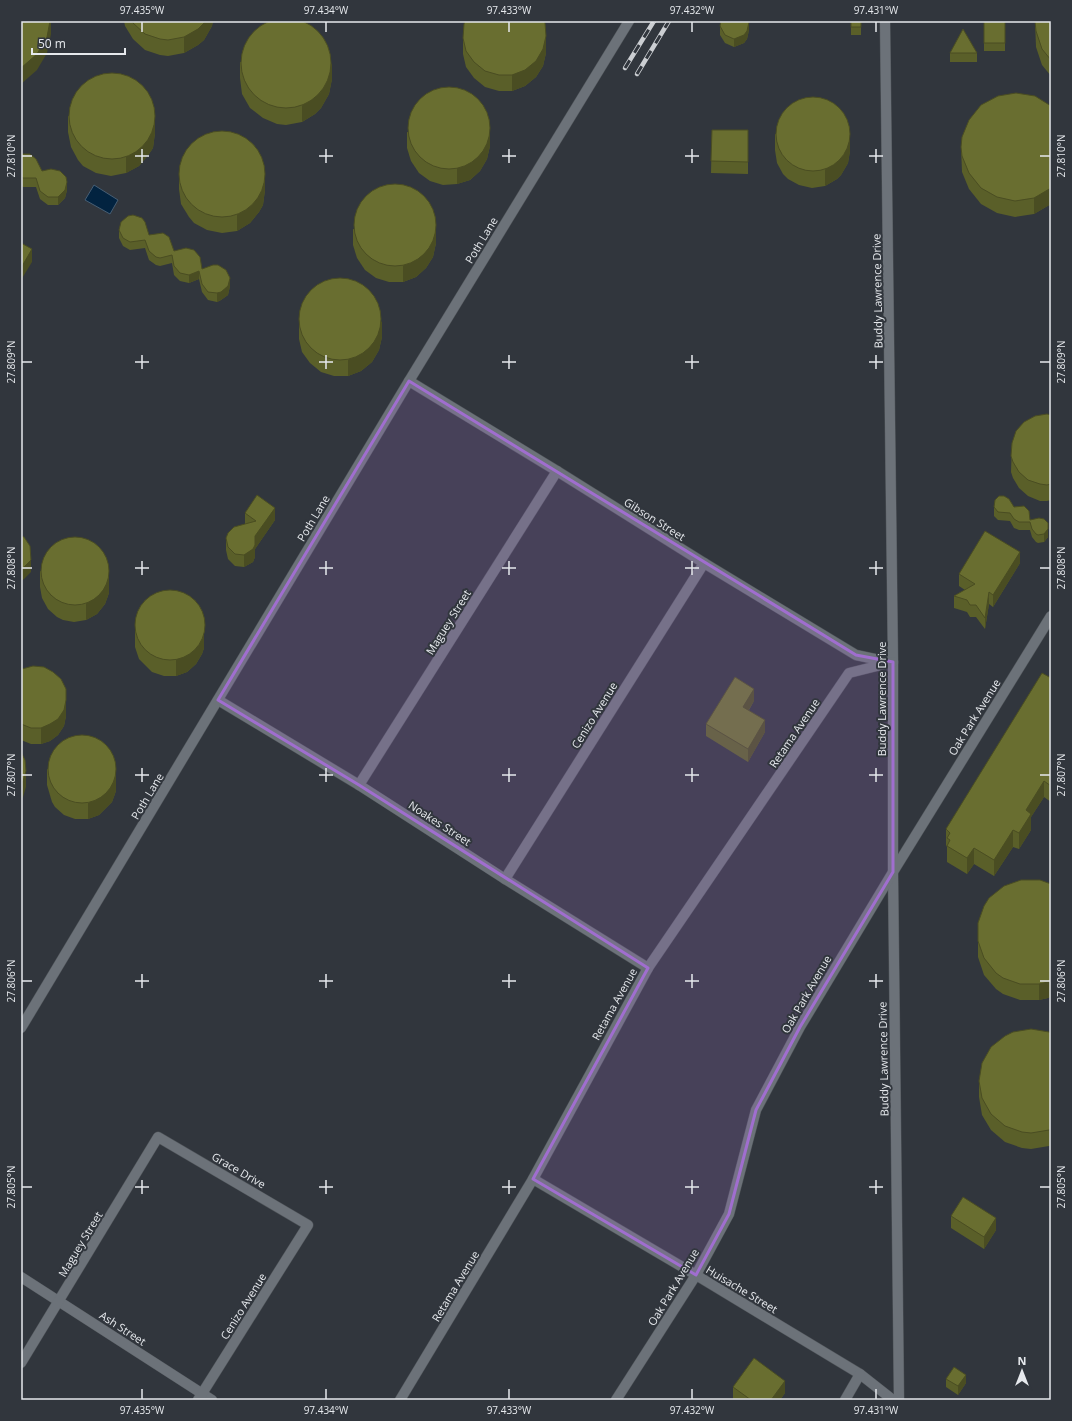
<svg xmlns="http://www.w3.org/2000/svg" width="1072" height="1421" font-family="'Open Sans',sans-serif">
	<rect width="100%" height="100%" fill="#31363d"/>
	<path fill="#022340" stroke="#465e74" d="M94,185L118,200L110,214L85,200Z"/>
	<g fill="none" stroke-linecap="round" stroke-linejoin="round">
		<g stroke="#4e5358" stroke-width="11">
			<g id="street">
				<path d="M885,21L893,662V872L899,1400"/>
				<path d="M409,381L557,471L704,563L856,655L889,662"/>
				<path d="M218,700L359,785L505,879L648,968"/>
				<path d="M359,785L557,471"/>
				<path d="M505,879L704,563"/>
				<path d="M21,1028L409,381L629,21"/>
				<path d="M533,1179L696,1275L860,1374L893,1400"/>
				<path d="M21,1277L212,1400"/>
				<path d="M21,1363L158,1137L308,1225L198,1400"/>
				<path d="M400,1400L533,1179L648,968L849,673L893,662"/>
				<path d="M616,1400L696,1275L729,1214L756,1110L800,1027L893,872L1051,616"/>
				<path d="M845,1400L860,1374"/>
			</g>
		</g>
		<use href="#street" stroke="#6c7279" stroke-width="10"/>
		<g stroke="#cbced2" stroke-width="4.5">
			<g id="rail">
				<path d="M625,68L654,21"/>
				<path d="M637,74L669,21"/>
			</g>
		</g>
		<use href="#rail" stroke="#31363d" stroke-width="3" stroke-dasharray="9" stroke-linecap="butt"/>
	</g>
	<g fill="#5a5f29">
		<path d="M124,21H213L212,26L204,40L198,45L184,53L168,56L160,55L145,50L133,39L125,26Z"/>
		<rect x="851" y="21" width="10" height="14"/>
		<rect x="984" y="21" width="21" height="30"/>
		<path d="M1035,21H1051V76L1042,65L1036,47Z"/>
		<path d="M720,26L749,30L747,39L744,43L734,47L725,43L720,35Z"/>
		<path d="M463,38L546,53L543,66L536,77L525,86L512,91H499L485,87L474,78L466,67L463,54Z"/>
		<rect x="950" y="53" width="27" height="9"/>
		<path d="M240,62L332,79L329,94L321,108L315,114L302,122L286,125L277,124L263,118L250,108L242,94L240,78Z"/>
		<path d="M1051,106V204L1034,214L1015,217L997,213L981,204L969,189L962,172L961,147Z"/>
		<path d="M68,116L155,133L153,148L149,154L139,166L126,173L111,176L96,173L83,166L78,160L71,147L68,132Z"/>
		<path d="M712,130H748V174L711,173Z"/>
		<path d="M407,132L490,146L487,159L480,171L470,180L457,184L443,185L430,181L419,173L411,161L407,148Z"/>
		<path d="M775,134L850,151L848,163L841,175L837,179L825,186L812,188L799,185L788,179L783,174L777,163L775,150Z"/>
		<path d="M21,154L42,171L67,190L65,198L58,205H48L40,199L36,187H23L21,185Z"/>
		<path d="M179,173L265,190L263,205L259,212L250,223L237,231L222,233L207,230L194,223L189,217L181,204L179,189Z"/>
		<path d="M353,229L436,243L433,257L426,268L416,277L403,282H389L376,278L365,270L357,258L353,245Z"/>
		<path d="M119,230L149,235L202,269L230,286L228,295L221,300L217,302L208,300L202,292L199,279L189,283L180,281L174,275L172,263L160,266L156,265L149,260L145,248L130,250L123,246L119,238Z"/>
		<path d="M299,323L382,337L379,350L372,362L361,371L348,376H334L321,372L310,363L302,352L299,339Z"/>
		<path d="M1051,415V500L1047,501H1040L1028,496L1019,488L1013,478L1011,472L1012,443Z"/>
		<path d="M994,507H1014L1030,520L1048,537L1044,542L1038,543L1036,542L1032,537L1030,530H1019L1014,528L1010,521L998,520L994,516Z"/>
		<path d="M245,513L275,520L255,549V557L253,562L244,567L235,566L228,559L226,550V538L245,524Z"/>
		<path d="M1020,563L993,607L989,604L985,629L976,617H970L967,612L954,608V596L965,590L959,586V574Z"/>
		<path d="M40,571L109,593L105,604L97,614L86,620L74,622L63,620L57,617L48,609L42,598L40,587Z"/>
		<path d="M135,619L204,648L202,654L196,664L187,672L176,676H164L152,672L139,659L135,647Z"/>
		<path d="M21,670L66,716L64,726L58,735L50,741L41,744H31L21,740Z"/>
		<path d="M1051,678V802L1044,797L1031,817V830L1019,849L1013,847L994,876L974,864L967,874L947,862V847L946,845V829Z"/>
		<path d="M754,701L749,710L765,732L748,762L706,736V724Z"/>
		<path d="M47,769L116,791L112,802L99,815L88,819H75L64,815L55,807L52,802L47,785Z"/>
		<path d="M1051,884V996L1048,998L1039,1000H1020L1003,994L996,989L984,975L978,957V923Z"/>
		<path d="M1049,1032V1146L1031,1149L1022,1148L1005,1142L991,1130L982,1115L979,1097V1081Z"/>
		<path d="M951,1216L996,1230L984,1249L951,1228Z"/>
		<path d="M946,1379L966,1383L958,1395L946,1387Z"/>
		<path d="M733,1387L785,1393L780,1400H734L733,1399Z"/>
	</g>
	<g fill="#4a4d22">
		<path d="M50,21H51V34L47,53L37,70L21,84V68Z"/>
		<path d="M205,21H213L212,26L204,40L198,45L184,53V37Z"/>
		<path d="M749,22V30L747,39L744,43L734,47V39Z"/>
		<path d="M546,36V53L543,66L536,77L525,86L512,91V75Z"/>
		<path d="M332,63V79L329,94L321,108L315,114L302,122V106Z"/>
		<path d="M155,116V133L153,148L149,154L139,166L126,173V157Z"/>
		<path d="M490,130V146L487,159L480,171L470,180L457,184V168Z"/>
		<path d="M850,135V151L848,163L841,175L837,179L825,186V170Z"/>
		<path d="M265,174V190L263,205L259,212L250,223L237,231V215Z"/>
		<path d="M67,182V190L65,198L58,205V197Z"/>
		<path d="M1051,188V204L1034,214V198Z"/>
		<path d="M22,223V235L21,237V225Z"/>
		<path d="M436,227V243L433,257L426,268L416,277L403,282V266Z"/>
		<path d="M32,249V262L21,280V268Z"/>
		<path d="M199,271V279L189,283V275Z"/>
		<path d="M230,278V286L228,295L221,300L217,302V293Z"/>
		<path d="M382,321V337L379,350L372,362L361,371L348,376V360Z"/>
		<path d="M275,508V520L255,549V557L253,562L244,567V555L255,536Z"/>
		<path d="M1048,529V537L1044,542V534Z"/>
		<path d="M1020,552V563L993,607V595Z"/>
		<path d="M31,560V572L24,579L21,581V569Z"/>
		<path d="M109,565V593L105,604L97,614L86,620V604Z"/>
		<path d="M989,592V604L985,629V618Z"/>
		<path d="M204,620V648L202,654L196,664L187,672L176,676V660Z"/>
		<path d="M754,689V701L743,719V707Z"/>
		<path d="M66,700V716L64,726L58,735L50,741L41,744V728Z"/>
		<path d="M765,720V732L748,762V749Z"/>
		<path d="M26,771V787L23,797L21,800V784Z"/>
		<path d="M116,775V791L112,802L99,815L88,819V803Z"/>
		<path d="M1044,781V797L1031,817V830L1019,849V833L1026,810Z"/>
		<path d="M1013,830V847L994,876V860Z"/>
		<path d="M974,848V864L967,874V858Z"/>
		<path d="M1051,980V996L1048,998L1039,1000V984Z"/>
		<path d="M1051,1129V1145L1049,1146V1130Z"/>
		<path d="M996,1218V1230L984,1249V1237Z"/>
		<path d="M966,1375V1383L958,1395V1386Z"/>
		<path d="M785,1381V1393L780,1400H771Z"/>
	</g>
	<g fill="#696e30" stroke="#4a4d22">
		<circle cx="286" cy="63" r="45"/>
		<path d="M21,21H50L47,37L37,54L21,68Z"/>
		<path d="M132,21H205L204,23L198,29L184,37L168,40L160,39L145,34L133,23Z"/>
		<path d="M465,21H544L545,23L546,36L543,49L536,61L525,70L512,75H499L485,71L474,62L466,51L463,38L464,24Z"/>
		<path d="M721,21H748L749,22L747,31L744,35L734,39L725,35L720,26Z"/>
		<rect x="851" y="21" width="10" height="6"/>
		<rect x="984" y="21" width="21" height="22"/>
		<path d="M1035,21H1051V60L1042,49L1036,31Z"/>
		<path d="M963,29L977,53H950Z"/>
		<circle cx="112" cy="116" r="43"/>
		<circle cx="449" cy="128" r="41"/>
		<path d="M1016,93L1035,96L1051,106V188L1034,198L1015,201L997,197L981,188L969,173L962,156L961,147L962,137L969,120L981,105L998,96Z"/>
		<circle cx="813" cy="134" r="37"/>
		<path d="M712,130H748V162L711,161Z"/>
		<circle cx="222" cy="174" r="43"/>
		<path d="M21,154H30L36,159L42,171L51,169L60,171L66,177L67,182L65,190L58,197H48L40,191L36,178H23L21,177Z"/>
		<circle cx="395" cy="225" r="41"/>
		<path d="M133,215L142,218L145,222L149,235L163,233L169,237L174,251L186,248L194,250L200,257L202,269L213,265H218L226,270L230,278L228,286L221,292L217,293L208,292L202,284L199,271L189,275L180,273L174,266L172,255L160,258L156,257L149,251L145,240L130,242L123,238L119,230L121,222L128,216Z"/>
		<path d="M21,243L32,249L21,268Z"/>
		<circle cx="340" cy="319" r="41"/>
		<path d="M1047,414L1051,415V484L1047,485L1040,484L1028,480L1019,472L1013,462L1011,456L1012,443L1016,431L1024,422L1035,416Z"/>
		<path d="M257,495L275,508L255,536V545L253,549L244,555L235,554L228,547L226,538L228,533L234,527L256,521L245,513Z"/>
		<path d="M999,496H1004L1009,499L1014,507L1024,506L1029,511L1030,520L1039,518L1044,519L1048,523V529L1044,534L1038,535L1036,534L1032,529L1030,522H1019L1014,519L1010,513L998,512L994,507L995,500Z"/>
		<path d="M985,531L1020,552L993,595L989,592L985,618L976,605H970L967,600L954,596L975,584L959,574Z"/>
		<path d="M21,536L24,537L30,546L31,560L24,567L21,569Z"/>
		<circle cx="75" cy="571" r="34"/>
		<circle cx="170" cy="625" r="35"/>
		<path d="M33,666L44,667L53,672L61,679L66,689V700L64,710L58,719L50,724L41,728H31L21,724V670L22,669Z"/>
		<path d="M1042,673L1051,678V786L1044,781L1026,810L1031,814L1019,833L1013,830L994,860L974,848L967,858L947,846L950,840L947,838L950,833L946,829Z"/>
		<path d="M735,677L754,689L743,707L765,720L748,749L706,724Z"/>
		<circle cx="82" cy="769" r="34"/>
		<path d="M21,752L25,760L26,771L23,781L21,784Z"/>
		<path d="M1021,880H1040L1051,884V980L1048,982L1039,984H1020L1003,978L996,973L984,958L978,941V923L984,906L989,898L1004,886Z"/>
		<path d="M1031,1029L1049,1032L1051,1033V1129L1049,1130L1031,1133L1022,1132L1005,1126L991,1114L982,1098L979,1081L982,1063L991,1047L1005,1036L1013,1032Z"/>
		<path d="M963,1197L996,1218L984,1237L951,1216Z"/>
		<path d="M754,1358L785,1381L771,1400H751L733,1387Z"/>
		<path d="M954,1367L966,1375L958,1386L946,1379Z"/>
	</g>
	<path fill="#a06ecf" fill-opacity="0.2" stroke="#a06ecf" stroke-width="3" stroke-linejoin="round" d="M409,381L856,655L893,662V872L800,1027L756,1110L729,1214L696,1275L533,1179L648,968L359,785L218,700Z"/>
	<path fill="none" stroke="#e6e9ed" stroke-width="1.5" d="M142,22V32M326,22V32M509,22V32M692,22V32M876,22V32M142,149V163M326,149V163M509,149V163M692,149V163M876,149V163M22,156H32M135,156H149M319,156H333M502,156H516M685,156H699M869,156H883M1040,156H1050M142,355V369M326,355V369M509,355V369M692,355V369M876,355V369M22,362H32M135,362H149M319,362H333M502,362H516M685,362H699M869,362H883M1040,362H1050M142,561V575M326,561V575M509,561V575M692,561V575M876,561V575M22,568H32M135,568H149M319,568H333M502,568H516M685,568H699M869,568H883M1040,568H1050M142,768V782M326,768V782M509,768V782M692,768V782M876,768V782M22,775H32M135,775H149M319,775H333M502,775H516M685,775H699M869,775H883M1040,775H1050M142,974V988M326,974V988M509,974V988M692,974V988M876,974V988M22,981H32M135,981H149M319,981H333M502,981H516M685,981H699M869,981H883M1040,981H1050M142,1180V1194M326,1180V1194M509,1180V1194M692,1180V1194M876,1180V1194M22,1187H32M135,1187H149M319,1187H333M502,1187H516M685,1187H699M869,1187H883M1040,1187H1050M142,1389V1399M326,1389V1399M509,1389V1399M692,1389V1399M876,1389V1399"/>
	<g text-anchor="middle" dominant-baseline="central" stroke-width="4" stroke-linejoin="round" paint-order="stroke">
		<g font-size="11" fill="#e6e9ed" stroke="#31363d">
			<text transform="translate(481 240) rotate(-59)">Poth Lane</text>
			<text transform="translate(877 291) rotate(-91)">Buddy Lawrence Drive</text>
			<text transform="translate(313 518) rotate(-59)">Poth Lane</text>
			<text transform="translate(655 519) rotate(32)">Gibson Street</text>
			<text transform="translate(448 622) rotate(-58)">Maguey Street</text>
			<text transform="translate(881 699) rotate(-90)">Buddy Lawrence Drive</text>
			<text transform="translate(594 715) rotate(-58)">Cenizo Avenue</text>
			<text transform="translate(974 717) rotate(-58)">Oak Park Avenue</text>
			<text transform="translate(794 733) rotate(-56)">Retama Avenue</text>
			<text transform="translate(147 796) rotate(-59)">Poth Lane</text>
			<text transform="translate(440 823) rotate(33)">Noakes Street</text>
			<text transform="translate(806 994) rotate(-60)">Oak Park Avenue</text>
			<text transform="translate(614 1004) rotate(-61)">Retama Avenue</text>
			<text transform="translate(883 1059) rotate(-91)">Buddy Lawrence Drive</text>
			<text transform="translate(239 1170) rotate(30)">Grace Drive</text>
			<text transform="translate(80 1244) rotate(-59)">Maguey Street</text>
			<text transform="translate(455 1286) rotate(-59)">Retama Avenue</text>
			<text transform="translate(673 1287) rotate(-59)">Oak Park Avenue</text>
			<text transform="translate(742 1289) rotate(31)">Huisache Street</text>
			<text transform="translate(243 1306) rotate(-58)">Cenizo Avenue</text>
			<text transform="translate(123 1328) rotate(33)">Ash Street</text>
		</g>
	</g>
	<rect width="1072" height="1421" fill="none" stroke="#31363d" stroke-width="44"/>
	<g transform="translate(1022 1371)" stroke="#31363d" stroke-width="3" paint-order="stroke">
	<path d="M0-3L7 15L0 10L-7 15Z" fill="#e6e9ed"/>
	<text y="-6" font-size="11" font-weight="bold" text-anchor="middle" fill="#e6e9ed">N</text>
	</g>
	<path d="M32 48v6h93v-6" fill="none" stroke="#e6e9ed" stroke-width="2"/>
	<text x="38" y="48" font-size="12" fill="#e6e9ed" stroke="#31363d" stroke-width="3" paint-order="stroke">50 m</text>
	<rect x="22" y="22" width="1028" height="1377" fill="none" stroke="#e6e9ed" stroke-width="1.5"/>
	<g font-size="10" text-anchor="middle" fill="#e6e9ed">
		<text x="142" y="14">97.435°W</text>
		<text x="326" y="14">97.434°W</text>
		<text x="509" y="14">97.433°W</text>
		<text x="692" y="14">97.432°W</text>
		<text x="876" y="14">97.431°W</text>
		<text transform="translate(11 156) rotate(-90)" y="4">27.810°N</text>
		<text transform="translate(1061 156) rotate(-90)" y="4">27.810°N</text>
		<text transform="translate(11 362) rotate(-90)" y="4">27.809°N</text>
		<text transform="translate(1061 362) rotate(-90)" y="4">27.809°N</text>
		<text transform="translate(11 568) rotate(-90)" y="4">27.808°N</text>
		<text transform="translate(1061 568) rotate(-90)" y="4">27.808°N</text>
		<text transform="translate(11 775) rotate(-90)" y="4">27.807°N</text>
		<text transform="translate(1061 775) rotate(-90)" y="4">27.807°N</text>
		<text transform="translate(11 981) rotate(-90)" y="4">27.806°N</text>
		<text transform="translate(1061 981) rotate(-90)" y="4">27.806°N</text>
		<text transform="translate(11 1187) rotate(-90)" y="4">27.805°N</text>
		<text transform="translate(1061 1187) rotate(-90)" y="4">27.805°N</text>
		<text x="142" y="1414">97.435°W</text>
		<text x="326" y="1414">97.434°W</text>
		<text x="509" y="1414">97.433°W</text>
		<text x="692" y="1414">97.432°W</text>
		<text x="876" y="1414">97.431°W</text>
	</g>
</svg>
